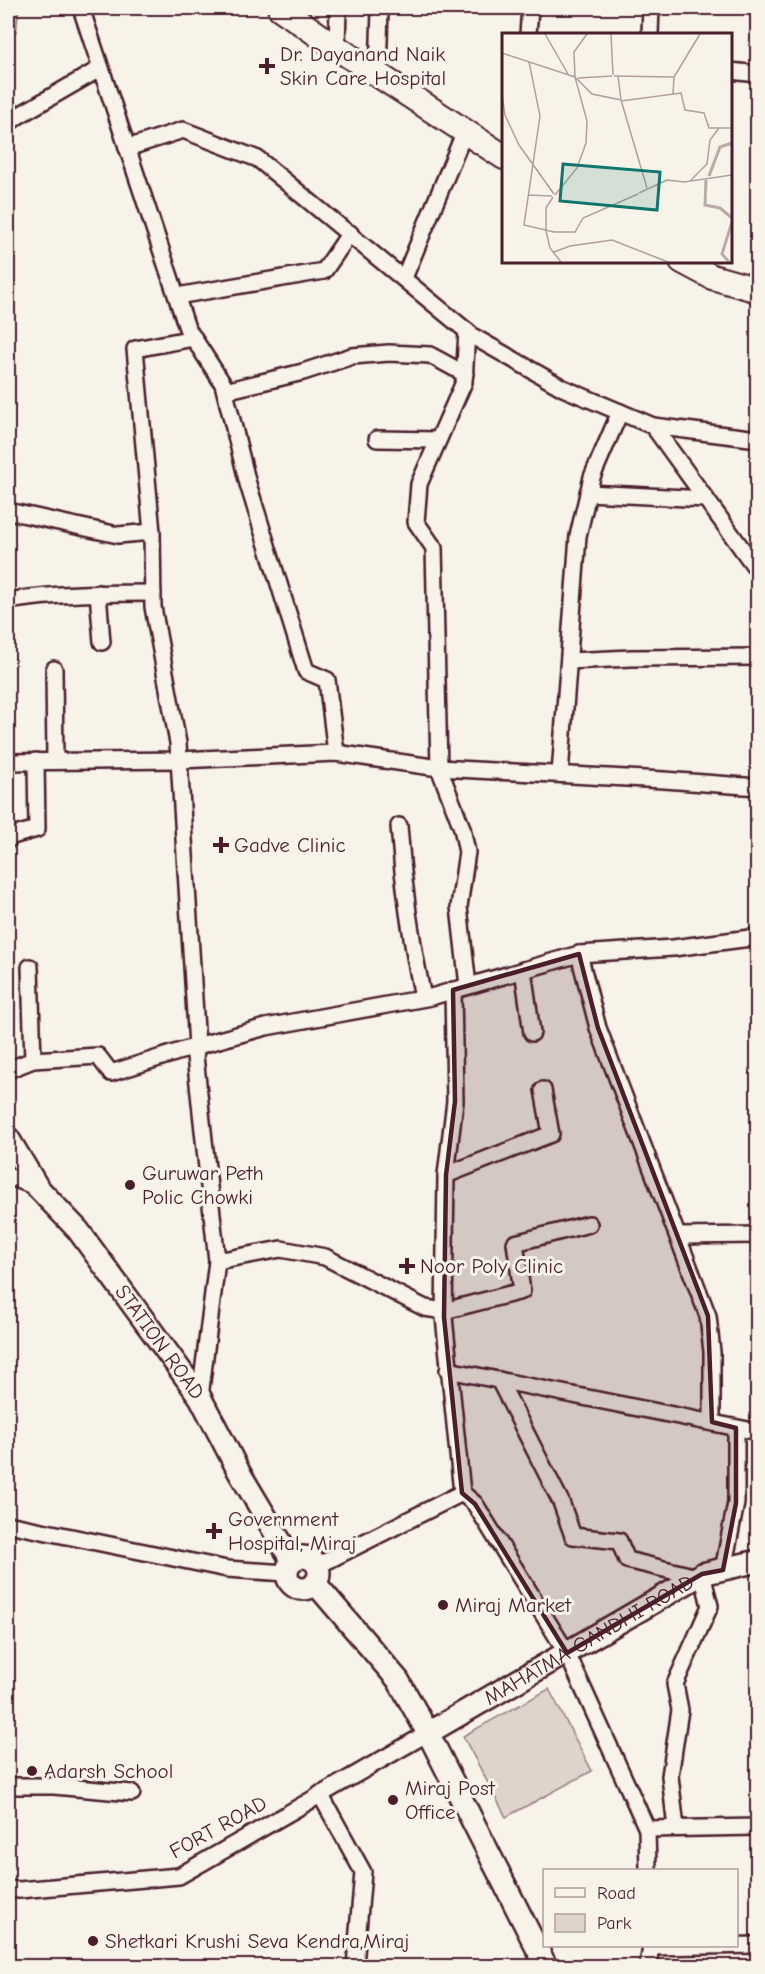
<svg xmlns="http://www.w3.org/2000/svg" width="765" height="1974" font-family="'Comic Neue',sans-serif">
	<rect width="100%" height="100%" fill="#f7f3e8"/>
	<filter id="ink" filterUnits="userSpaceOnUse"><feTurbulence type="fractalNoise" baseFrequency=".0167" numOctaves="2"/><feDisplacementMap in="SourceGraphic" scale="12" xChannelSelector="R" yChannelSelector="G"/><feConvolveMatrix kernelMatrix="1 2 1 2 8 2 1 2 1" color-interpolation-filters="sRGB"/></filter>
	<g filter="url(#ink)">
		<g fill="#ded4cc" stroke="#947a7c" stroke-width="1.5">
			<path d="M8,8H19L16,32L8,31Z"/>
			<path d="M549,1689L592,1771L506,1817L463,1736Z"/>
		</g>
		<g fill="none" stroke-linecap="round" stroke-linejoin="round">
			<g stroke="#4a1f2b" stroke-width="20">
				<g id="minor">
					<path d="M81,8L187,328L223,384L248,484L306,671L327,680L336,753"/>
					<path d="M528,34L530,8"/>
					<path d="M650,34L651,8"/>
					<path d="M337,48L338,8"/>
					<path d="M730,71L758,74"/>
					<path d="M378,75L380,8"/>
					<path d="M8,124L18,116L101,68"/>
					<path d="M127,148L183,130L258,159L474,337L563,388L653,426L758,439"/>
					<path d="M404,278L465,131"/>
					<path d="M177,296L324,271L350,233"/>
					<path d="M467,331L464,382L419,484L416,522L434,548L439,768L462,828L467,852L459,907L468,986"/>
					<path d="M194,338L135,349L152,532L153,607L178,743L197,1046L195,1056L217,1261L200,1397"/>
					<path d="M225,391L303,372L352,356L389,353L430,355L465,374"/>
					<path d="M653,426L758,571"/>
					<path d="M377,439L438,440"/>
					<path d="M588,493L706,499"/>
					<path d="M8,511L118,535L152,532"/>
					<path d="M98,593L102,642"/>
					<path d="M8,601C56,593 104,593 153,593"/>
					<path d="M569,661L631,658L758,657"/>
					<path d="M54,669L55,761"/>
					<path d="M8,762L179,760L336,753L439,768L664,780L758,787"/>
					<path d="M560,774L578,536L592,477L620,412"/>
					<path d="M399,826C403,884 411,941 423,998"/>
					<path d="M8,840L12,836L37,829L36,761"/>
					<path d="M579,954L598,1028L708,1316L712,1352V1422"/>
					<path d="M30,967L33,1060"/>
					<path d="M523,970L532,1033"/>
					<path d="M453,990L455,1101L446,1175L444,1317L462,1493"/>
					<path d="M8,1070L33,1060L98,1056L111,1073L197,1046L266,1027L431,997L579,954L673,948L758,937"/>
					<path d="M446,1175L551,1134L543,1090"/>
					<path d="M8,1176L38,1188"/>
					<path d="M678,1236L758,1235"/>
					<path d="M217,1261L281,1249L325,1257L425,1308L444,1311L522,1291L515,1243L589,1224"/>
					<path d="M448,1370L758,1432"/>
					<path d="M499,1380L561,1502L573,1536L619,1541L627,1560L697,1577"/>
					<path d="M8,1524L227,1569L286,1573"/>
					<path d="M317,1566L462,1493L475,1504L567,1653L647,1829L758,1827"/>
					<path d="M723,1570L736,1503V1428"/>
					<path d="M8,1786H54L132,1793"/>
					<path d="M320,1794L363,1872L355,1966"/>
					<path d="M676,1828L670,1776L680,1710L675,1684L710,1606L702,1574"/>
					<path d="M647,1829L648,1870"/>
					<path d="M8,1889L19,1890L179,1876L428,1733"/>
					<path d="M651,1947L758,1945"/>
					<path d="M648,1966L651,1946"/>
				</g>
			</g>
			<g stroke="#4a1f2b" stroke-width="26">
				<g id="secondary">
					<path id="s1" d="M8,1138L38,1188L78,1230L200,1397L239,1472L292,1561"/>
					<circle cx="303" cy="1573" r="16"/>
					<path d="M315,1583L398,1680L428,1733L546,1966"/>
					<path id="s2" d="M428,1733L702,1574L758,1561"/>
				</g>
			</g>
			<g stroke="#4a1f2b" stroke-width="28">
				<g id="primary">
					<path d="M280,8L337,48L504,157"/>
					<path d="M682,261L712,277L758,290"/>
				</g>
			</g>
			<use href="#minor" stroke="#f7f3e8" stroke-width="15"/>
			<use href="#secondary" stroke="#f7f3e8" stroke-width="21"/>
			<use href="#primary" stroke="#f7f3e8" stroke-width="24"/>
		</g>
	</g>
	<path fill="#4a1f2b" fill-opacity="0.2" stroke="#4a1f2b" stroke-width="4.5" stroke-linejoin="round" d="M579,954L598,1028L708,1316L712,1422L736,1428V1503L723,1570L702,1574L567,1653L475,1504L462,1493L444,1317L446,1175L455,1101L453,990Z"/>
	<g fill="#4a1f2b" stroke="#f7f3e8" stroke-width="2">
		<path d="M264 57h6v6h6v6h-6v6h-6v-6h-6v-6h6z"/>
		<path d="M218 836h6v6h6v6h-6v6h-6v-6h-6v-6h6z"/>
		<circle cx="130" cy="1185" r="6"/>
		<path d="M404 1257h6v6h6v6h-6v6h-6v-6h-6v-6h6z"/>
		<path d="M211 1522h6v6h6v6h-6v6h-6v-6h-6v-6h6z"/>
		<circle cx="443" cy="1605" r="6"/>
		<circle cx="32" cy="1771" r="6"/>
		<circle cx="393" cy="1800" r="6"/>
		<circle cx="93" cy="1941" r="6"/>
	</g>
	<g text-anchor="middle" dominant-baseline="central" stroke-width="6" stroke-linejoin="round" paint-order="stroke">
		<g font-size="21" fill="#4a1f2b" stroke="#f7f3e8" text-anchor="start">
			<text x="280" y="54">Dr. Dayanand Naik<tspan x="280" dy="24">Skin Care Hospital</tspan></text>
			<text x="234" y="845">Gadve Clinic</text>
			<text x="142" y="1173">Guruwar Peth<tspan x="142" dy="24">Polic Chowki</tspan></text>
			<text x="420" y="1266">Noor Poly Clinic</text>
			<text x="228" y="1519">Government<tspan x="228" dy="24">Hospital, Miraj</tspan></text>
			<text x="455" y="1605">Miraj Market</text>
			<text x="44" y="1771">Adarsh School</text>
			<text x="405" y="1788">Miraj Post<tspan x="405" dy="24">Office</tspan></text>
			<text x="105" y="1941">Shetkari Krushi Seva Kendra,Miraj</text>
		</g>
		<g font-size="21" fill="#4a1f2b" stroke="#f7f3e8">
			<text stroke="none"><textPath href="#s1" startOffset="255">STATION ROAD</textPath></text>
			<text stroke="none"><textPath href="#s2" startOffset="186">MAHATMA GANDHI ROAD</textPath></text>
			<text transform="translate(218 1827) rotate(-29)">FORT ROAD</text>
		</g>
	</g>
	<g transform="translate(502 33)">
		<rect width="230" height="230" fill="#f7f3e8"/>
		<path fill="none" stroke="#bcaaa7" stroke-width="3" d="M207,143L218,114L230,110M204,147L203,172L218,175L230,185M227,229L220,221L230,189"/>
		<path fill="none" stroke="#b29e9c" stroke-width="1.5" d="M43,1L66,41M109,1L111,42M0,20L73,44M27,29L38,83L22,192L52,199H73L81,185L136,161M112,43L172,44M116,43L119,67M73,44L90,61L119,67L145,155M73,44L72,19L85,1M76,45L110,43M0,61L3,82L17,112L52,161M171,61L172,44L198,1M119,68L179,60L183,77L202,80L207,95H230M189,147L205,131L208,107L217,95M137,160L165,147L182,149L230,142M26,162L50,163M53,162L75,135L84,110L85,88L73,44M51,164L44,175V198L48,215L59,229M52,219L68,213L110,207L166,229"/>
		<path fill="#0f766e" fill-opacity="0.15" stroke="#0f766e" stroke-width="3" d="M61,131L158,139L155,177L58,168Z"/>
		<rect width="230" height="230" fill="none" stroke="#4a1f2b" stroke-width="3"/>
	</g>
	<rect width="765" height="1974" fill="none" stroke="#f7f3e8" stroke-width="30"/>
	<rect x="15" y="15" width="735" height="1944" fill="none" stroke="#4a1f2b" stroke-width="2" filter="url(#ink)"/>
	<rect x="543" y="1869" width="195" height="78" fill="#f7f3e8" stroke="#b29e9c" stroke-width="1.5"/>
	<rect x="555" y="1888" width="30" height="9" fill="#f7f3e8" stroke="#b29e9c" stroke-width="1.5"/>
	<text x="597" y="1899" font-size="18" fill="#4a1f2b">Road</text>
	<rect x="555" y="1914" width="30" height="18" fill="#ded4cc" stroke="#b29e9c" stroke-width="1.5"/>
	<text x="597" y="1929" font-size="18" fill="#4a1f2b">Park</text>
</svg>
